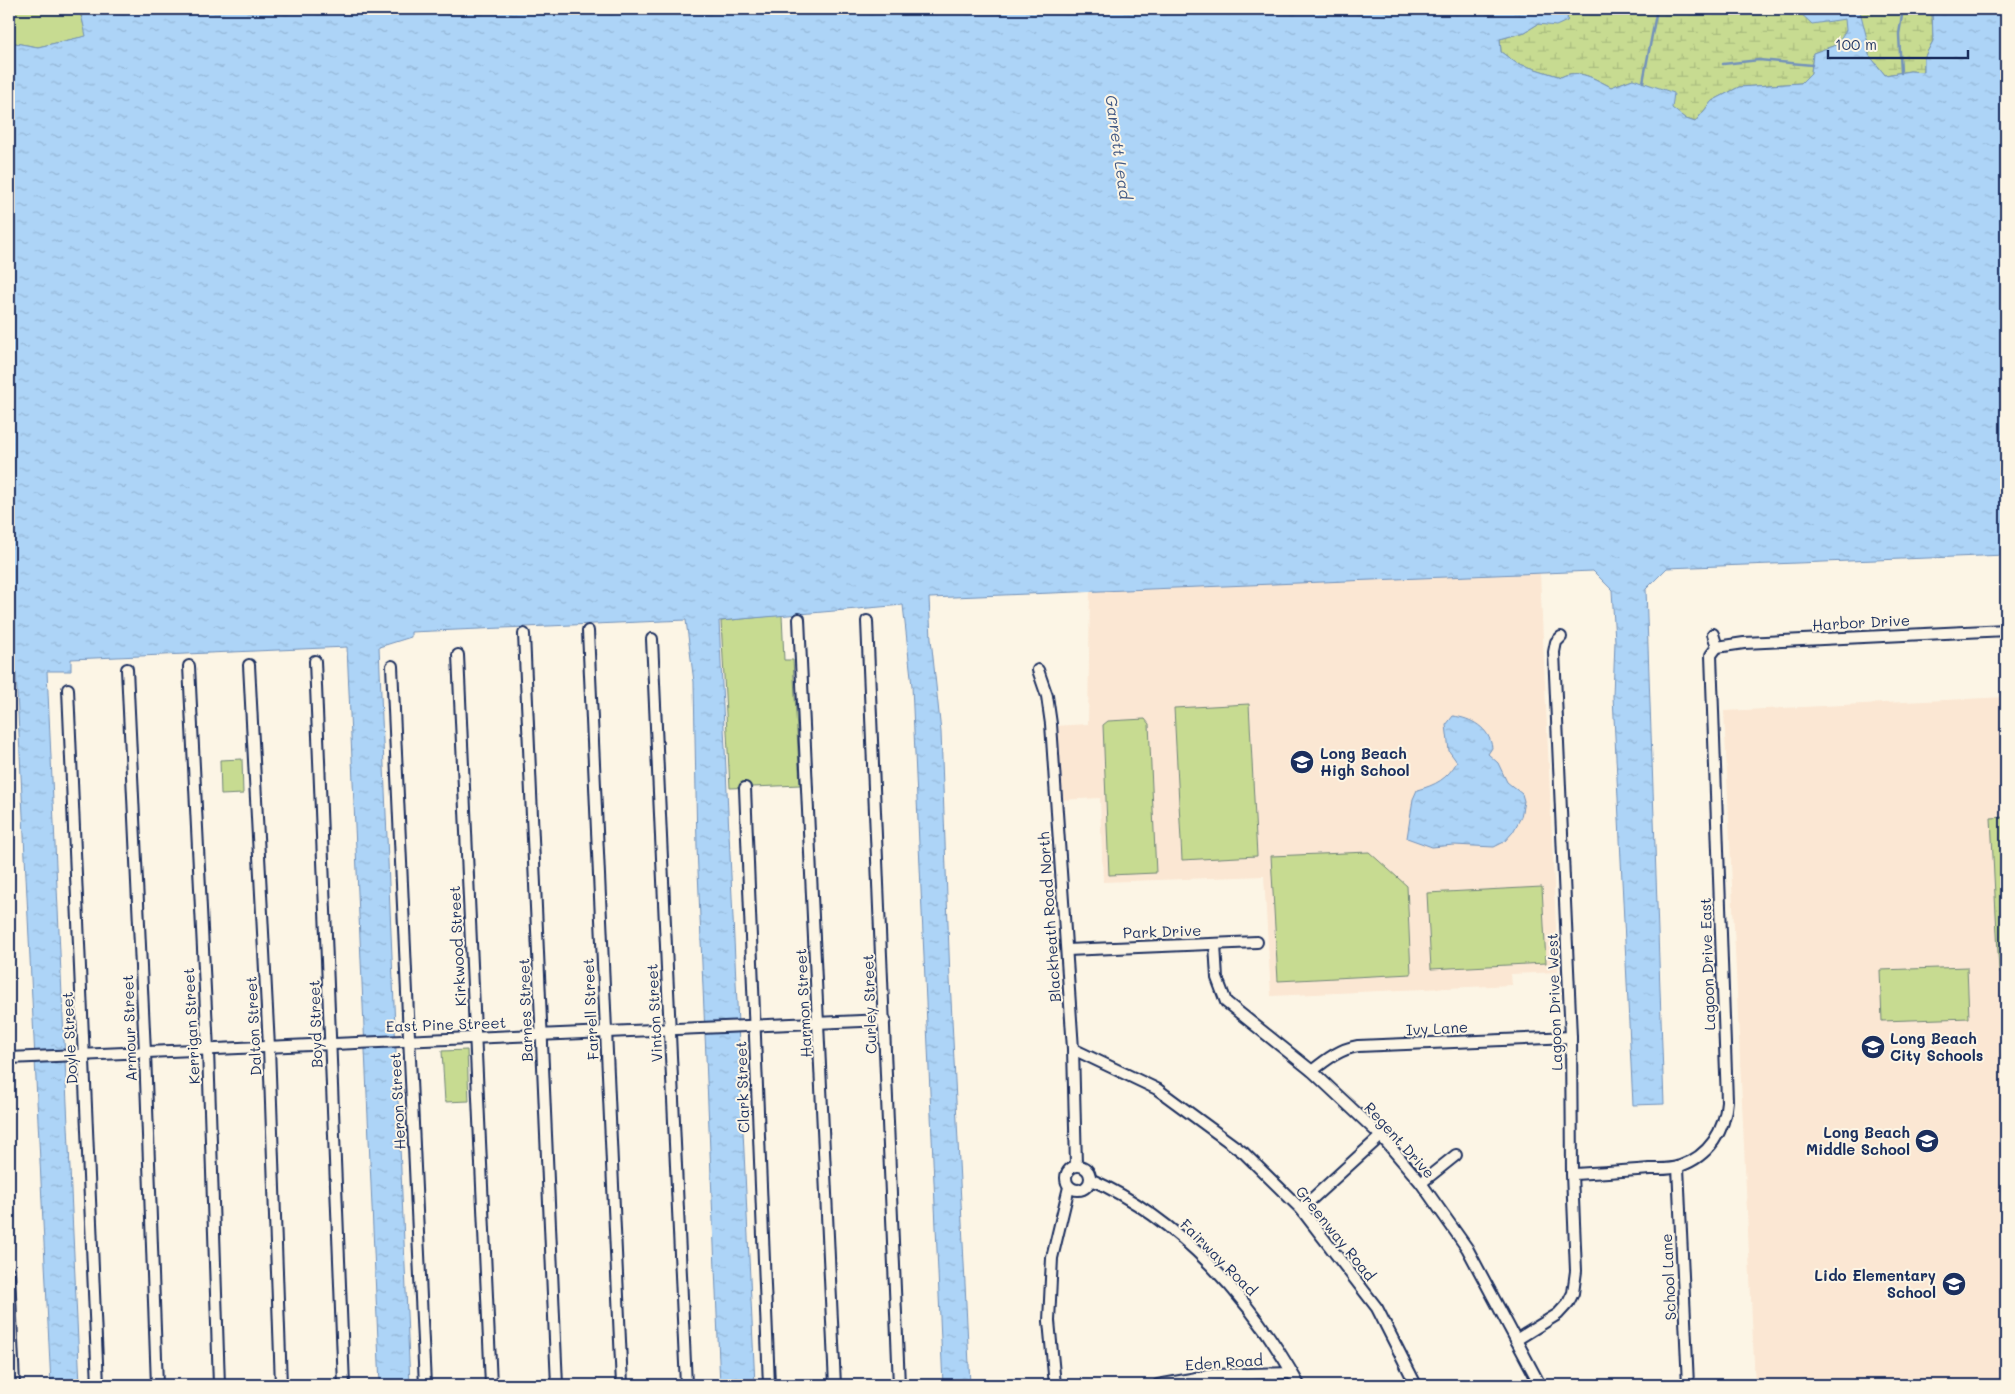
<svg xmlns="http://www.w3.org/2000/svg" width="2015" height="1394" font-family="Mali,sans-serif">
	<defs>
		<pattern id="wetland-marsh" width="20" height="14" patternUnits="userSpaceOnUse" patternTransform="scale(1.25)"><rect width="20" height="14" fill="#c7db91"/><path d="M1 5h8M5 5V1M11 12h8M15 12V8" fill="none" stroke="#aabc7f"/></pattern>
		<pattern id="water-ripples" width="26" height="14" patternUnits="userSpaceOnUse" patternTransform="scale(1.25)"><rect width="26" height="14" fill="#add4f7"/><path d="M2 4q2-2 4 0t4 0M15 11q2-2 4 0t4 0" fill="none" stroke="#94b6d6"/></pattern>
	</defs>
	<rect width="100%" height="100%" fill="#fcf5e5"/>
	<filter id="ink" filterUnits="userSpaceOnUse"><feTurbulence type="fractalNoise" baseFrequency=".02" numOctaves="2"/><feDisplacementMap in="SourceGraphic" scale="10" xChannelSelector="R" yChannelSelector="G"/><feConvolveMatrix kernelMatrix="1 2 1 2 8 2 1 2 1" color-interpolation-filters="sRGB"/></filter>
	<g filter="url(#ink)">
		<g fill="#fbe7d3">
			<path d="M1540,573L1558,972L1511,974L1512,985L1271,996L1264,876L1103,882L1100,798L1058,800L1053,726L1088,724L1090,590Z"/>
			<path d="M2006,697V1382L1940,1385H1755L1724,711Z"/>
		</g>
		<g fill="#c7db91" stroke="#718578">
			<path d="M9,9H79L87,36L38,47L9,42Z"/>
			<path d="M782,615L784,660H793L800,785L730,788L721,621Z"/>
			<path d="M1249,704L1257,856L1182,860L1174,708Z"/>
			<path d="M1145,719L1149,724L1156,873L1109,875L1103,725L1108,721Z"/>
			<path d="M242,759L243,794L221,795L220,760Z"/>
			<path d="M2006,817V972H1999L1991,818Z"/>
			<path d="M1369,852L1407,886L1411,974L1278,981L1271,856Z"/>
			<path d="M1542,887L1546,963L1431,969L1427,893Z"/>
			<path d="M1967,967L1969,1018L1882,1021L1880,970Z"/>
			<path d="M467,1050L469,1101L445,1102L442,1051Z"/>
		</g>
		<path fill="url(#wetland-marsh)" stroke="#718578" d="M1568,9H1932L1933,41L1924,58V72L1910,71L1885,75L1869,55L1867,39L1847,30L1836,45L1813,53L1811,73L1801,83L1739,87L1712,101L1695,122L1686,119L1633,79L1611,87C1595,79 1578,68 1561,77L1516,63L1501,52L1500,39L1525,32L1538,24L1567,21Z"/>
		<g fill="url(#water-ripples)" stroke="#7392ba">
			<path d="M80,9H1568L1567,21L1556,26L1538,24L1525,32L1500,39L1501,52L1516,63L1561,77C1578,68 1595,79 1611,87L1633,79L1674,93L1672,108L1686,119L1695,122L1712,101L1739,87L1801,83L1811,73L1813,53L1836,45L1846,30L1845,19L1812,24L1796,9H1856L1860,11L1867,39L1869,55L1885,75L1910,71L1924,72V58L1933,41L1932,9H2006V555L1667,568L1646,589L1664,1104L1633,1105L1613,696L1615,641L1612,590L1593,571L929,598L931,639L941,732L950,979L970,1385H943L912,686L903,605L719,621L755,1385H720L697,847L694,682L686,620L411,632V637L379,647L410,1385H380L347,647L71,659V671H47L80,1385H51L16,673H9V42L38,47L86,36Z"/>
			<path d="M1453,716C1471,718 1490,728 1492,748L1488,754L1498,763L1507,782L1522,794L1524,801L1521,817L1513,832L1504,842L1494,847L1454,845L1432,847L1407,838L1413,799L1417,790C1436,785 1447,779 1457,762L1449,751L1446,725Z"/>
		</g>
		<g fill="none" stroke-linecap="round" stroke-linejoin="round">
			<g stroke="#7392ba" stroke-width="2.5">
				<path d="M1723,64L1759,60L1812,65"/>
				<path d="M1901,73L1899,34L1903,9"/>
				<path d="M1643,82L1657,9"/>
			</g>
			<g stroke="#1b2f5e" stroke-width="14">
				<g id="minor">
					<path d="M799,619L835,1385"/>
					<path d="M867,621L899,1385"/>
					<path d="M588,631L622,1385"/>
					<path d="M524,634L557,1385"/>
					<path d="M652,639L686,1385"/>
					<path d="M1717,647L1744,643L2006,630"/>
					<path d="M458,655L491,1385"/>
					<path d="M315,661L344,1385"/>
					<path d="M249,665L269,1047L281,1385"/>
					<path d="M189,666L208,1050L219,1385"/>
					<path d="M392,666L425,1385"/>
					<path d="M127,669L145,1052L157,1385"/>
					<path d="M1038,670L1047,696L1051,724L1073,1049L1076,1165"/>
					<path d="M68,689L98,1385"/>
					<path d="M745,788L769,1385"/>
					<path d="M1215,944L1217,978L1226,1002L1312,1071L1381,1136L1421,1183L1467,1248L1540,1385"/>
					<path d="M1067,950L1257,942"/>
					<path d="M1073,1049L1157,1089L1244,1153L1301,1209L1377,1308L1416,1385"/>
					<path d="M9,1058L885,1020"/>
					<path d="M1312,1071C1327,1059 1340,1049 1358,1046L1571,1037"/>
					<circle cx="1078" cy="1178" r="12"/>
					<path d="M1678,1167L1688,1385"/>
					<path d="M1572,1174C1598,1173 1624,1171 1650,1169C1659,1169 1671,1170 1680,1166C1709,1156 1725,1131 1727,1101L1711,655L1717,647L1713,634"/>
					<path d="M1090,1179C1180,1219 1252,1300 1299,1385"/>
					<path d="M1421,1183L1456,1155"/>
					<path d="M1301,1209L1381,1136"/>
					<path d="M9,1272L14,1385"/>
					<path d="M1516,1340L1558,1314L1568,1303L1573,1293L1576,1271L1572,1174L1571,1037L1554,652L1556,642L1561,637"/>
					<path d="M1055,1385L1049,1321L1052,1258L1069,1187"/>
					<path d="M1158,1385L1213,1375L1292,1373"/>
				</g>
			</g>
			<use href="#minor" stroke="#fcf5e5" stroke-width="10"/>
		</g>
	</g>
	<defs>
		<g id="school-disc" transform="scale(1.25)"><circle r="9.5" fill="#1b2f5e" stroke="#fcf5e5"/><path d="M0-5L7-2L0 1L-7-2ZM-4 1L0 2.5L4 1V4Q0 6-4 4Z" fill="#fff"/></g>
	</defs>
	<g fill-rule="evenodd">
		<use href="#school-disc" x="1302" y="762"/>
		<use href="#school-disc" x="1873" y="1047"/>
		<use href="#school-disc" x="1927" y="1141"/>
		<use href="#school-disc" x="1954" y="1284"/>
	</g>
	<g text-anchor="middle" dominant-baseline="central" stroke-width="4" stroke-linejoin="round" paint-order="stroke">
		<g font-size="15" fill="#1b2f5e" stroke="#fcf5e5">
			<text transform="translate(1861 622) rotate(-3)">Harbor Drive</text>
			<text transform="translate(1049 917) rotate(-94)">Blackheath Road North</text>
			<text transform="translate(1162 931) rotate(-2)">Park Drive</text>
			<text transform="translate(457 946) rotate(-93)">Kirkwood Street</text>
			<text transform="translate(1707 964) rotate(-92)">Lagoon Drive East</text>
			<text transform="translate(1554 1002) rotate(-92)">Lagoon Drive West</text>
			<text transform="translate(803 1003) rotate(-93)">Harmon Street</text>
			<text transform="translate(869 1004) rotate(-92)">Curley Street</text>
			<text transform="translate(590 1009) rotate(-93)">Farrell Street</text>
			<text transform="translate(525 1010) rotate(-92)">Barnes Street</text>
			<text transform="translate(654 1013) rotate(-93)">Vinton Street</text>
			<text transform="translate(315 1024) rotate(-92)">Boyd Street</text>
			<text transform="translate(446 1024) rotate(-2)">East Pine Street</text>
			<text transform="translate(191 1026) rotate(-93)">Kerrigan Street</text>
			<text transform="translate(253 1026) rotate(-93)">Dalton Street</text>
			<text transform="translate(129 1028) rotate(-92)">Armour Street</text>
			<text transform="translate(1437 1028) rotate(-3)">Ivy Lane</text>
			<text transform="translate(69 1038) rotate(-93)">Doyle Street</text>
			<text transform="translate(742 1087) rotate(-92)">Clark Street</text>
			<text transform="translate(397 1101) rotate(-93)">Heron Street</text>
			<text transform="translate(1400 1140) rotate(48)">Regent Drive</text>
			<text transform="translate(1336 1233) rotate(51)">Greenway Road</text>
			<text transform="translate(1219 1257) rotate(45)">Fairway Road</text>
			<text transform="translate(1668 1277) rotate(-93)">School Lane</text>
			<text transform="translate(1224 1362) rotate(-4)">Eden Road</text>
		</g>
		<g font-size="15" font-weight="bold" fill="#1b2f5e" stroke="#fcf5e5" text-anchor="start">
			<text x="1320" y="753">Long Beach<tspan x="1320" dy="17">High School</tspan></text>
			<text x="1890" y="1038">Long Beach<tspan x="1890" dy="17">City Schools</tspan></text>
			<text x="1910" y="1132" text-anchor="end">Long Beach<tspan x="1910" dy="17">Middle School</tspan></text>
			<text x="1936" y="1275" text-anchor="end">Lido Elementary<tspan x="1936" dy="17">School</tspan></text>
		</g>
		<g font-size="16" font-style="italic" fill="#405884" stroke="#fcf5e5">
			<text transform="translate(1119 147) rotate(82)">Garrett Lead</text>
		</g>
	</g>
	<rect width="2015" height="1394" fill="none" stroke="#fcf5e5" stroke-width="30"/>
	<rect x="15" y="15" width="1985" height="1364" fill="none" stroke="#1b2f5e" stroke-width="2" filter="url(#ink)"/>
	<path d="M1828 50v8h140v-8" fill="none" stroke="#1b2f5e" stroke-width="2.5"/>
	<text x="1835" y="50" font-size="15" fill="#1b2f5e" stroke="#fcf5e5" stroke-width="4" paint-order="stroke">100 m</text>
</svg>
